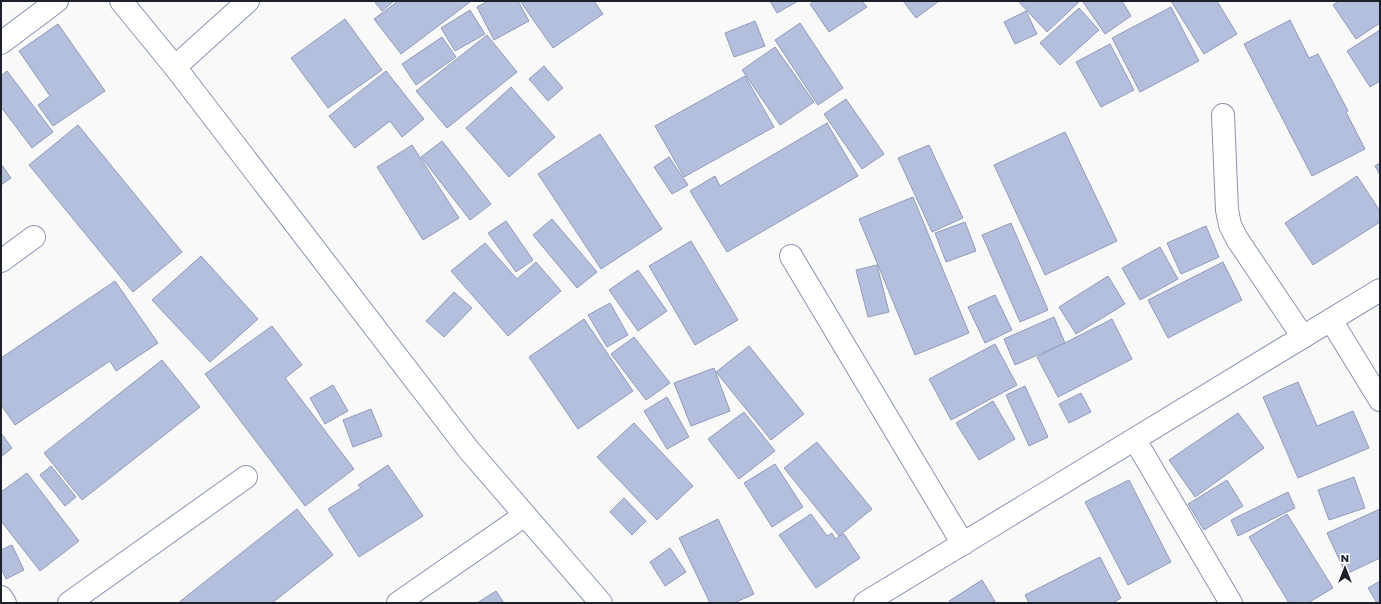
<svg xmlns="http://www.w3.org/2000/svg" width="1381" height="604" font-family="Poppins,sans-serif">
	<rect width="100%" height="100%" fill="#f9f9f9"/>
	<g fill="#b4bfde" stroke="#919cba">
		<path d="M374,1H394L382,11Z"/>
		<path d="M398,1H469L470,2L401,54L374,19Z"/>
		<path d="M488,1H518L529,21L494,40L477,7Z"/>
		<path d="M520,1H594L603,14L553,48Z"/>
		<path d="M770,1H798L777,13Z"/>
		<path d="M814,1H862L867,7L829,32L810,4Z"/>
		<path d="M903,1H939L916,18Z"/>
		<path d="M1018,1H1080L1047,32Z"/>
		<path d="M1084,1H1122L1131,16L1105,34L1083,2Z"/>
		<path d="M1171,1H1217L1237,34L1204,54Z"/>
		<path d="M1339,1H1380V23L1356,39L1333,5Z"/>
		<path d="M1171,7L1199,61L1140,92L1112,38Z"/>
		<path d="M1079,8L1099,30L1060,65L1040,43Z"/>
		<path d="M470,10L485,34L455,51L441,28Z"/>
		<path d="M1026,11L1037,34L1015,44L1004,22Z"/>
		<path d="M345,19L382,70L328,108L291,58Z"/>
		<path d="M1290,20L1309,58L1318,54L1348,111L1346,112L1365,149L1312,176L1244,44Z"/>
		<path d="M755,21L765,46L734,57L725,33Z"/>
		<path d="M800,23L843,88L818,105L775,40Z"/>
		<path d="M58,24L105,91L53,126L38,105L50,96L19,51Z"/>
		<path d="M1380,30V81L1370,87L1347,51Z"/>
		<path d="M487,35L517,72L447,128L416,91Z"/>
		<path d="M442,37L456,57L416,85L402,64Z"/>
		<path d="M1110,44L1134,90L1101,107L1076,62Z"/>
		<path d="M775,47L814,102L780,125L742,70Z"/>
		<path d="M544,66L563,88L548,101L529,79Z"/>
		<path d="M7,71L53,132L32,148L1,107V76Z"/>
		<path d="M386,71L424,119L402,137L390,121L355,148L329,116Z"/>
		<path d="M745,76L774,127L684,177L655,126Z"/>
		<path d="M511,87L555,137L509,177L466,128Z"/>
		<path d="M846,99L884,154L862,169L824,114Z"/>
		<path d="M827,123L858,176L727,252L690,191L715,176L720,186Z"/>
		<path d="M78,125L182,252L133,292L29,165Z"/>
		<path d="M1065,132L1117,241L1045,275L994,165Z"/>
		<path d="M600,134L662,229L601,269L538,174Z"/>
		<path d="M442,141L491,204L470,220L421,157Z"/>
		<path d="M412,145L459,218L423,240L377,167Z"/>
		<path d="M929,145L963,218L932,232L898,158Z"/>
		<path d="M669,157L688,185L672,194L654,167Z"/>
		<path d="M1380,163V175L1375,166Z"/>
		<path d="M1,164L11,178L1,185Z"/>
		<path d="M1357,176L1380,211V222L1313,265L1285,223Z"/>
		<path d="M913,197L969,333L915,355L859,219Z"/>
		<path d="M552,219L597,272L577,288L533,235Z"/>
		<path d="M506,221L533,260L516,272L488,233Z"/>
		<path d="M965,222L976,251L946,262L935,233Z"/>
		<path d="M1011,223L1048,310L1020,322L982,235Z"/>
		<path d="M1206,226L1219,257L1181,274L1167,243Z"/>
		<path d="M691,241L738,320L695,345L649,266Z"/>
		<path d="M485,243L517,279L536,262L561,291L508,336L451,271Z"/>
		<path d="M1160,247L1178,279L1140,300L1122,268Z"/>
		<path d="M201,256L258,319L210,362L152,300Z"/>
		<path d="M1223,262L1242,300L1168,338L1148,300Z"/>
		<path d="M877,265L889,312L868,317L856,270Z"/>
		<path d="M638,270L667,311L638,331L609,290Z"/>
		<path d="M1108,276L1125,304L1076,334L1059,307Z"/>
		<path d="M115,281L158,343L116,371L110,361L15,425L1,405V358Z"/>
		<path d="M454,292L472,308L444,337L426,321Z"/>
		<path d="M995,295L1012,330L985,343L968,307Z"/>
		<path d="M610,303L628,335L607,347L588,315Z"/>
		<path d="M1054,317L1065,343L1015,365L1004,339Z"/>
		<path d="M584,319L633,391L578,429L529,357Z"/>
		<path d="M1112,319L1132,359L1058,397L1037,357Z"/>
		<path d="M272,326L302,365L285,378L354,469L305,506L205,374Z"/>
		<path d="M634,337L670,383L646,400L611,354Z"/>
		<path d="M995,344L1017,385L951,420L929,379Z"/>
		<path d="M749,346L804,414L771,440L716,372Z"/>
		<path d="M162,360L200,407L82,500L44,453Z"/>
		<path d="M714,368L730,411L691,426L674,383Z"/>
		<path d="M1298,382L1317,426L1353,411L1369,448L1298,478L1263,397Z"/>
		<path d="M333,385L348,411L325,424L310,398Z"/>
		<path d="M1025,386L1048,437L1029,446L1006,395Z"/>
		<path d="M1081,393L1091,412L1069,423L1059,404Z"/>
		<path d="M667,397L689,437L667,449L644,411Z"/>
		<path d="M993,401L1015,439L979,460L956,423Z"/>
		<path d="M371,409L382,436L353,447L343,420Z"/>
		<path d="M744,412L775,451L739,479L708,439Z"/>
		<path d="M1238,413L1264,448L1195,497L1169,460Z"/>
		<path d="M634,423L693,486L657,520L597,457Z"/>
		<path d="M1,433L12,448L1,457Z"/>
		<path d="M817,442L872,509L839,536L784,468Z"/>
		<path d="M775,464L803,507L772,527L744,483Z"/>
		<path d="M388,465L423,516L359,557L328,509L361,488L358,485Z"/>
		<path d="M51,466L76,497L65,506L40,475Z"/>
		<path d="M27,473L79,541L40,571L1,521V492Z"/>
		<path d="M1354,477L1365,508L1329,520L1318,490Z"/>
		<path d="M1129,480L1171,562L1128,585L1085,502Z"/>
		<path d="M1227,480L1243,506L1204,530L1188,504Z"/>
		<path d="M1288,492L1295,508L1238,536L1231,520Z"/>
		<path d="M624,498L646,521L632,535L610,512Z"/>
		<path d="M297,509L333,555L272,603H178Z"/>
		<path d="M1380,509V558L1346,574L1327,533Z"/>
		<path d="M811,514L827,536L832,533L835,539L844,534L860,558L816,588L779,535Z"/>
		<path d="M1287,514L1333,588L1308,603H1289L1249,537Z"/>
		<path d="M718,519L754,594L734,603H710L679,538Z"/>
		<path d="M12,545L24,570L6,579L1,568V550Z"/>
		<path d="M670,548L686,572L665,586L650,562Z"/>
		<path d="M1100,557L1121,598L1113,603H1029L1025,595Z"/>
		<path d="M982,580L996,603H949L950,602L949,601Z"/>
		<path d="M1380,581V603H1377L1368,588Z"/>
		<path d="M496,591L504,603H477Z"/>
	</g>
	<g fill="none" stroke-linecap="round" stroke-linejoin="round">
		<g stroke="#8a94b2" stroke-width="24">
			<g id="minor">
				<path d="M121,1L175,67L468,449L601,603"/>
				<path d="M1,43L57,1"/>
				<path d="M175,67L248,1"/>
				<path d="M1223,115L1227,210L1230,225L1237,239L1303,337"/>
				<path d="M791,256L963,544"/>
				<path d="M1,261L34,237"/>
				<path d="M1331,320L1380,400"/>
				<path d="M1135,440L1231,603"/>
				<path d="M1,597L5,603"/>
				<path d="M69,603L246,477"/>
				<path d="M398,603L525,515"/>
				<path d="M865,603L1380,290"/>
			</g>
		</g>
		<use href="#minor" stroke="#fff" stroke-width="22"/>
	</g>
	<rect width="1381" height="604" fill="none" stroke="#1d212c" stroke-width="4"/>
	<g transform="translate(1345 568)" stroke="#ffffff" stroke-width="3" paint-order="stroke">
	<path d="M0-3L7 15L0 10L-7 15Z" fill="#1d212c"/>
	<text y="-6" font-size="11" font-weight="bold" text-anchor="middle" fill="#1d212c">N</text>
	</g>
</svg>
